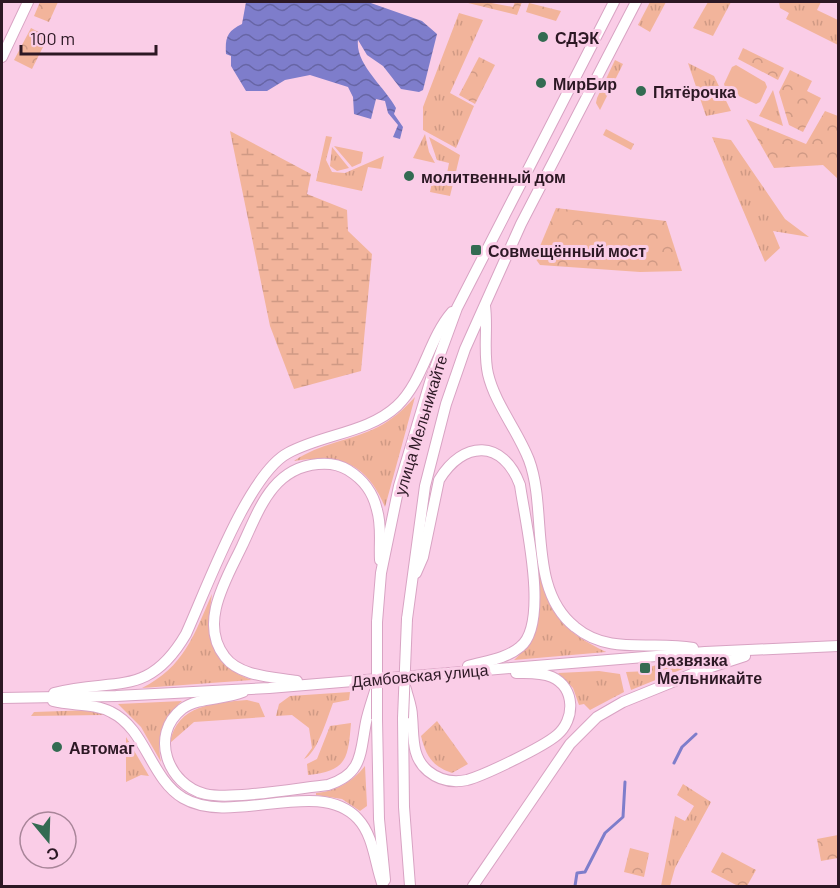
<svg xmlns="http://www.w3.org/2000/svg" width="840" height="888" font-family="Barlow,sans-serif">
	<defs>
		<pattern id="grass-tufts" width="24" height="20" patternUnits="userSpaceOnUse" patternTransform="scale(1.5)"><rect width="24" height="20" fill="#f2b49b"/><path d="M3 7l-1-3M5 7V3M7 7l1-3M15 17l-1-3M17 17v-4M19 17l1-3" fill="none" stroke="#d09a85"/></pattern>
		<pattern id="forest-crowns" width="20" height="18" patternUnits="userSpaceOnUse" patternTransform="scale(1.5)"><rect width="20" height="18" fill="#f2b49b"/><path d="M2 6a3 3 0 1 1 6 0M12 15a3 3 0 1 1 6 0" fill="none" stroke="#d09a85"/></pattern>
		<pattern id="wetland-marsh" width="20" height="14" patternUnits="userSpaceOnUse" patternTransform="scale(1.5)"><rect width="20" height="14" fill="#f2b49b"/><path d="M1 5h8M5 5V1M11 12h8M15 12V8" fill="none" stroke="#d09a85"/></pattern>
		<pattern id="water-waves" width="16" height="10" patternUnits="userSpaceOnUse" patternTransform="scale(1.5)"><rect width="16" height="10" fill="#7e7dcb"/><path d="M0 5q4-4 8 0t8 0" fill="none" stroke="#6765a5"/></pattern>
	</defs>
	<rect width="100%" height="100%" fill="#facde7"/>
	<g fill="url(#grass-tufts)">
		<path d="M650,2H666L650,32L638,25Z"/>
		<path d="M708,2H731L713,36L693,28Z"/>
		<path d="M779,2H821L817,10L838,20V45L786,19L789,13L780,8Z"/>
		<path d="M459,13L483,20L450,93L474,106L456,148L423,130V107Z"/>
		<path d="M615,60L623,64L600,110L596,103L597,98Z"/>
		<path d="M688,63L714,76L731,111L706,116Z"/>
		<path d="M773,90L783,126L759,116Z"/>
		<path d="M606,129L634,144L631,150L603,135Z"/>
		<path d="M425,134L429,152L435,163L413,158Z"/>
		<path d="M326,136L332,137L326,160L332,172L345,173L384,156L381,169L368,167L362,191L316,181Z"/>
		<path d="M429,137L460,155L450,196L430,192L432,182L445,184L449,163L437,160Z"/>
		<path d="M712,137L731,140L785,219L809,237L773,231L780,248L765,262Z"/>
		<path d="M334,146L363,152L361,163L352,167Z"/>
		<path d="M332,147L349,168L337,171L330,166Z"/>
		<path d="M415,397L385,507C366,462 340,454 294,461C320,443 350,441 378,427C392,420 404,409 415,397Z"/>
		<path d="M536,571H539C549,616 565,632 606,652L514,660C544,633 541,608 536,571Z"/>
		<path d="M212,594C206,634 209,665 252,680L142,688C184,667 194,635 212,594Z"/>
		<path d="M707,659L631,690L626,672L649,671V667L665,663Z"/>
		<path d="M599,671L620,674L624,692L590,710L584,704L579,705L573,688L558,673Z"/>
		<path d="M350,692L349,700L333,703C328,716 317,754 304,759L312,748L309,728L292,715L276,716L279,704L290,696Z"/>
		<path d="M247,700L259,703L265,717L194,722L170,743C177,704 215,703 247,700Z"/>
		<path d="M182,701C162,719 156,735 161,762L141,727L118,704Z"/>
		<path d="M93,710L104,715L31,716L34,712Z"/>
		<path d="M437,721L468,764L452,773C432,766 426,756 421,736Z"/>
		<path d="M351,723C348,759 347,771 308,775L307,764L317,759L330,726Z"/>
		<path d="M126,737L149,776L141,775L126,782Z"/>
		<path d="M365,766L367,806L360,811L342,799L316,795V793C337,791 352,782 365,766Z"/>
		<path d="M683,784L711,802L675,868L670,886H661L675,816L685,821L694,806L677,795Z"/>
	</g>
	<g fill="url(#forest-crowns)">
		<path d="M40,2H58L49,22L34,16Z"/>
		<path d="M464,2H486L513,7L515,2H522L517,15Z"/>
		<path d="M529,3L561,11L556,21L526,12Z"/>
		<path d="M31,28L48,37L32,69L14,60Z"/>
		<path d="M743,48L784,68L778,80L738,59Z"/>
		<path d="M479,57L495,65L475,104L459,95Z"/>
		<path d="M790,70L812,81L807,91L821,98L803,132L789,125L779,92Z"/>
		<path d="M825,111L838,116V179L823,165L774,168L746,119L806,144Z"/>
		<path d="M556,208L666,221L682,271L640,272L540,265L535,258Z"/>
		<path d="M838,835V858L821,861L817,839Z"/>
		<path d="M630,848L649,853L644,877L624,872Z"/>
		<path d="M722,852L756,870L747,886H738L711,872Z"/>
	</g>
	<path fill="url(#wetland-marsh)" d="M230,131L311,174L307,194L347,210L348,231L372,254L361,371L294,389L270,326Z"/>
	<path fill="#f2b49b" d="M736,65L765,82L767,87L760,102L756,104L726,90L724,84L732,67Z"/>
	<path fill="url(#water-waves)" d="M246,2H368L422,21L437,34L423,90L419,92L401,89L383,66L367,55L358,40C355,64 385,87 396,108L394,114L403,127L400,139L393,137L398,125L388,113L385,101L376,99L371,119L354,114L353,97L348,87L310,75L285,80L267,91H246L231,66V56L226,54C225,38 227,31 242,24Z"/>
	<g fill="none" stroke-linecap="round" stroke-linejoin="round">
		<g stroke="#7e7dcb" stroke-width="3">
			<path d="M674,763L682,747L696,734"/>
			<path d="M575,886L577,873L585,872L605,833L623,817L625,782"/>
		</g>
		<g stroke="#d8a3c3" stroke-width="12">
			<g id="secondary">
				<path d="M2,57L28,2"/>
				<path d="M485,306C488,328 483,353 488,374C495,404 518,431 529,460C548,511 527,589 575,627C610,656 652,640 693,648"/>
				<path d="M416,573L423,557L439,480C463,440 503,439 520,485C525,521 550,624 520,647C506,659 485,661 468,666"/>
				<path d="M407,619L425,486L446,404L465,349L521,224L636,2"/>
				<path d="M377,622L381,573L399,486L431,379L457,308L614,2"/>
				<path d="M297,681C275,677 240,677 225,657C198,623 227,578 242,546C259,510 272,468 318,464C328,463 340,465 348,470C364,480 373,492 377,510C382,526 379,543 380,560"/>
				<path d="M406,689C408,698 412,707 412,716C414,736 411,757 428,771C439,780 453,783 467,780C485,775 543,747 557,735C575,720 576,688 552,677C541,672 528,673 516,673"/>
				<path d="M243,692C224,700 198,697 182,709C149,735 168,785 205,794C232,800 299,788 328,785C363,774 360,753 366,722C368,712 372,701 375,691"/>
				<path d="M54,693C115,677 148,699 186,634C206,590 248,474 288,453C323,434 368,433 397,406C424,380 428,340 452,312"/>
				<path d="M2,698L116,696L269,688L705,652L838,646"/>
				<path d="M53,701C72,706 94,703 111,712C146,729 150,778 183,798C232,827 319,776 358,819C374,836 375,865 383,886"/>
				<path d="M403,718L404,807L410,886"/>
				<path d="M377,719L379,819L385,880"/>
				<path d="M473,886L570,744L597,717L623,702L702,670L745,656"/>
			</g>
		</g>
		<use href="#secondary" stroke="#fff" stroke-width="10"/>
		<g stroke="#d8a3c3" stroke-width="12" stroke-linecap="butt">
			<g id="secondary-bridge">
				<path d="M403,718L407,619"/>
				<path d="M377,719V622"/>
			</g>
		</g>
		<use href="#secondary-bridge" stroke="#fff" stroke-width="10"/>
	</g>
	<g fill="#336b52" stroke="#facde7" stroke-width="2">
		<circle cx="543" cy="37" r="6"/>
		<circle cx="541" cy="83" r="6"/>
		<circle cx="641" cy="91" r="6"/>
		<circle cx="409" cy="176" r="6"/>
		<rect x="470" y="244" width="12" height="12" rx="3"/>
		<rect x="639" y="662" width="12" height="12" rx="3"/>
		<circle cx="57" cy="747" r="6"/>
	</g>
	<g text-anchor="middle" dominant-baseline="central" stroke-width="6" stroke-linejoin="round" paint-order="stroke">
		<g font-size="16" font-weight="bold" fill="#2c1824" stroke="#facde7" text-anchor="start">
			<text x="555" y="37">СДЭК</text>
			<text x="553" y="83">МирБир</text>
			<text x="653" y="91">Пятёрочка</text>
			<text x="421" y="176">молитвенный дом</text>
			<text x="488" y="250">Совмещённый мост</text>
			<text x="657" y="659">развязка<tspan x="657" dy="18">Мельникайте</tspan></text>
			<text x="69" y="747">Автомаг</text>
		</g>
		<g font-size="16" fill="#2c1824" stroke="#facde7">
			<text transform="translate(420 425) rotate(-73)">улица Мельникайте</text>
			<text transform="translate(420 675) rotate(-5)">Дамбовская улица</text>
		</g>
	</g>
	<rect width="840" height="888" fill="none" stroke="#2c1824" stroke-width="6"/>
	<g transform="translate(48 840) rotate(161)"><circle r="28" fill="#facde7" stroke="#a88599" stroke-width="1.5"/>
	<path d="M0-4.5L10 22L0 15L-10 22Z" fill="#336b52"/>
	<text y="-9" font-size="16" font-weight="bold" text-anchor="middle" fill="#2c1824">С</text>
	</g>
	<path d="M21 45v9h135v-9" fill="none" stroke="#2c1824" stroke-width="3"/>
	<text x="30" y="45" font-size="18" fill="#2c1824" stroke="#facde7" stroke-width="4.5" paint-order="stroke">100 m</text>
</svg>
